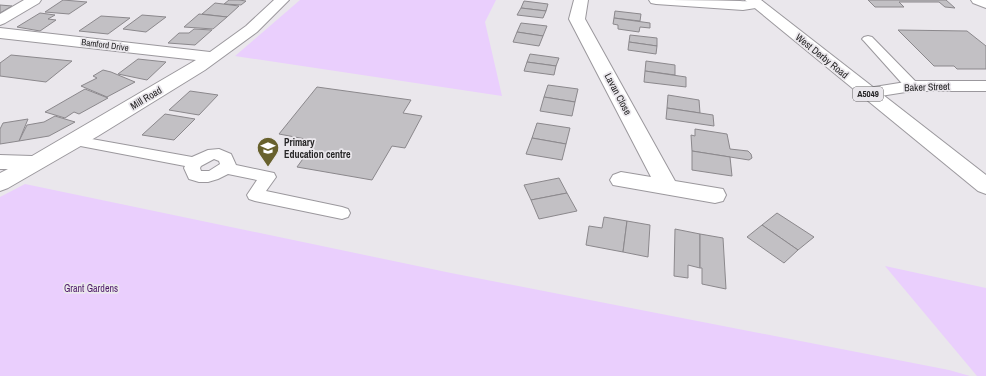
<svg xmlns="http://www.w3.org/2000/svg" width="986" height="376" font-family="'Archivo Narrow',sans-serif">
	<rect width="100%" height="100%" fill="#eae7ec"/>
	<g fill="#eacffd">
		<path d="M300,0H496L485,22L502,96L235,56Z"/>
		<path d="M25,184L451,273L949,370L970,376H0V197Z"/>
		<path d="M885,266L986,288V376H977Z"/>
	</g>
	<g fill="#c2c0c4" stroke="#8b888c">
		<path d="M63,0L87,2L69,14L45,12Z"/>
		<path d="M229,0H239L246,1L241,5L224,4Z"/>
		<path d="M868,0H946L955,8L945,7L939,2H899L904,7H875Z"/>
		<path d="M524,1L548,4L546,11L521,8Z"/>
		<path d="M215,3L239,6L227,17L202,14Z"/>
		<path d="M0,5L12,6L0,13Z"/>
		<path d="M521,8L546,11L543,18L517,15Z"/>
		<path d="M615,11L641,14L640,21L614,18Z"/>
		<path d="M40,13L55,15L48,19L56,20L40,31L17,27Z"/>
		<path d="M199,14L227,17L213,29L184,27Z"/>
		<path d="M142,15L166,17L146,32L123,29Z"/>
		<path d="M101,16L130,18L108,34L79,31Z"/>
		<path d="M614,18L650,23V28L640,27L639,32L618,29V25L613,24Z"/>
		<path d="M521,23L547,26L543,36L517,32Z"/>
		<path d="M194,29L212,30L195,45L168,43L179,33H189Z"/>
		<path d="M898,30L967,31L986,46V69H957L954,66H934Z"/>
		<path d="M517,32L543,36L539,46L513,42Z"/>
		<path d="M630,35L657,38V46L629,42Z"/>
		<path d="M629,42L657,46L656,54L628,50Z"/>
		<path d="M530,54L559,58L556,66L527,62Z"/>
		<path d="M11,55L72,61L46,82L0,76V63Z"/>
		<path d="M138,59L166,62L147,80L118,74Z"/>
		<path d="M646,61L675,65V75L645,71Z"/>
		<path d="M527,62L556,66L554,75L524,71Z"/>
		<path d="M103,70L111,72L135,82L107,97L81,86L97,78L93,76Z"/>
		<path d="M645,71L686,77V87L644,82Z"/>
		<path d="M548,85L578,89L575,102L544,97Z"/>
		<path d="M317,87L411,100L403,113L422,116L405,148L392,146L372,180L297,167L316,141L279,134Z"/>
		<path d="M85,89L108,98L79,114L74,112L65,118L45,112Z"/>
		<path d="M190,91L218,95L199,115L169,110Z"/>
		<path d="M668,95L699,100L700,113L667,108Z"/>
		<path d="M544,97L575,102L572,116L540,111Z"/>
		<path d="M667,108L713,115L714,126L666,119Z"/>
		<path d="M165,114L195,119L174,140L142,135Z"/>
		<path d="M55,116L75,122L49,136L19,141L27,125L44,122Z"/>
		<path d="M28,119L19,141L0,144V129L3,123Z"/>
		<path d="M537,123L570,128L566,144L532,138Z"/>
		<path d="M695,129L727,134L730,149L748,151L751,154L752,158L749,160L692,151L691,135L695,136Z"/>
		<path d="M532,138L566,144L562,160L526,154Z"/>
		<path d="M692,151L730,157L732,176L692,170Z"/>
		<path d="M559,178L567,193L531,200L524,185Z"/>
		<path d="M567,193L577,211L539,219L531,200Z"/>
		<path d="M777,213L814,237L798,250L762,225Z"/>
		<path d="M604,217L627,221L623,252L586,245L589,226L602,228Z"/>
		<path d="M627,221L650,225L648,257L623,252Z"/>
		<path d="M762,225L798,250L784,263L747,237Z"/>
		<path d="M675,229L700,234V268L688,265V278L674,276Z"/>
		<path d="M700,234L723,238L726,289L702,284V268H700Z"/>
	</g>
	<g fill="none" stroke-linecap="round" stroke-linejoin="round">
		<g stroke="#9b989d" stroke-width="2">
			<g id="service">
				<path d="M868,36L872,37L917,83L919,86L917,89H907L864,41L862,39L864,37Z"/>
				<path d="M75,136L192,157L208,150L219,149L231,154L236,165L274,173L276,177L266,191L342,207L348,209L350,213L348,217L342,219L255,201L249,199L247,195L257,180L228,174L218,179L208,182H199L189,179L184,168L185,166L70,144L68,141L70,138ZM214,159L219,161L220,164L209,171H201L200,168L201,166Z"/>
			</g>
		</g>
		<g stroke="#9b989d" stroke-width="2">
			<g id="minor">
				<path d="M24,0H41L39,3L5,23L0,25V14Z"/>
				<path d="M274,0H289L257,32L205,70L98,136L8,188L0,191V173L8,169H0V155L32,156L196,60L0,38V28L210,52L246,26Z"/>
				<path d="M574,0H588L585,19L675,181L723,189L726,195L723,201L715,203L613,185L610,180L613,175L621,172L651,177L569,19Z"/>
				<path d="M649,0C679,0 710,0 740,1C748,2 755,0 762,1L764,4L762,7L743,10L656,4L651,3Z"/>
				<path d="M971,0H986V8L973,3Z"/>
				<path d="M912,81H986V91H912L868,98L862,97L859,93L862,89L868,88Z"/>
			</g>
		</g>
		<g stroke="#9b989d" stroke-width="2">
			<path id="trunk" d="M745,0H761L986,175V194L978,191Z"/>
		</g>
		<use href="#service" fill="#fff" fill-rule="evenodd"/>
		<use href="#minor" fill="#fff" fill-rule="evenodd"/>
		<use href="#trunk" fill="#fff" fill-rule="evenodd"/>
	</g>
	<defs>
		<g id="school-pin" transform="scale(1.15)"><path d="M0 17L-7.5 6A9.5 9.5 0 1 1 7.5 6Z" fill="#68612d" stroke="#eae7ec"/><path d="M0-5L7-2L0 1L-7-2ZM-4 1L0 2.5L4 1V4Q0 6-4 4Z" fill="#fff"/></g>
	</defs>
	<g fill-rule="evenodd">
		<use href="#school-pin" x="268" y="148"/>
	</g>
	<g text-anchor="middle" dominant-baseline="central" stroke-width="3.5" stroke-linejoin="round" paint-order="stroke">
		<g font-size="9" fill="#262526" stroke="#eae7ec">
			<text transform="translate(105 45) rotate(7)">Bamford Drive</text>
		</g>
		<rect fill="#eae7ec" stroke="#615f61" stroke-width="1" x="853" y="87" width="30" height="14" rx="3"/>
		<g font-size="9" font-weight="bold" fill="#262526">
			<text x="868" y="94">A5049</text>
		</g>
		<g font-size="10" fill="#262526" stroke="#eae7ec">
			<text transform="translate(822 56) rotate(39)">West Derby Road</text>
			<text transform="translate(927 87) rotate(-2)">Baker Street</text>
			<text transform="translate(618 94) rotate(62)">Lavan Close</text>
			<text transform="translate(146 98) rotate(-31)">Mill Road</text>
		</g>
		<g font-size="10" font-weight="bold" fill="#262526" stroke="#eae7ec" text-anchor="start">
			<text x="284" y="142">Primary<tspan x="284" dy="12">Education centre</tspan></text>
		</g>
		<g font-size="10" fill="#4e1a69" stroke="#eae7ec">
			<text x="91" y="288">Grant Gardens</text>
		</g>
	</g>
</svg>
